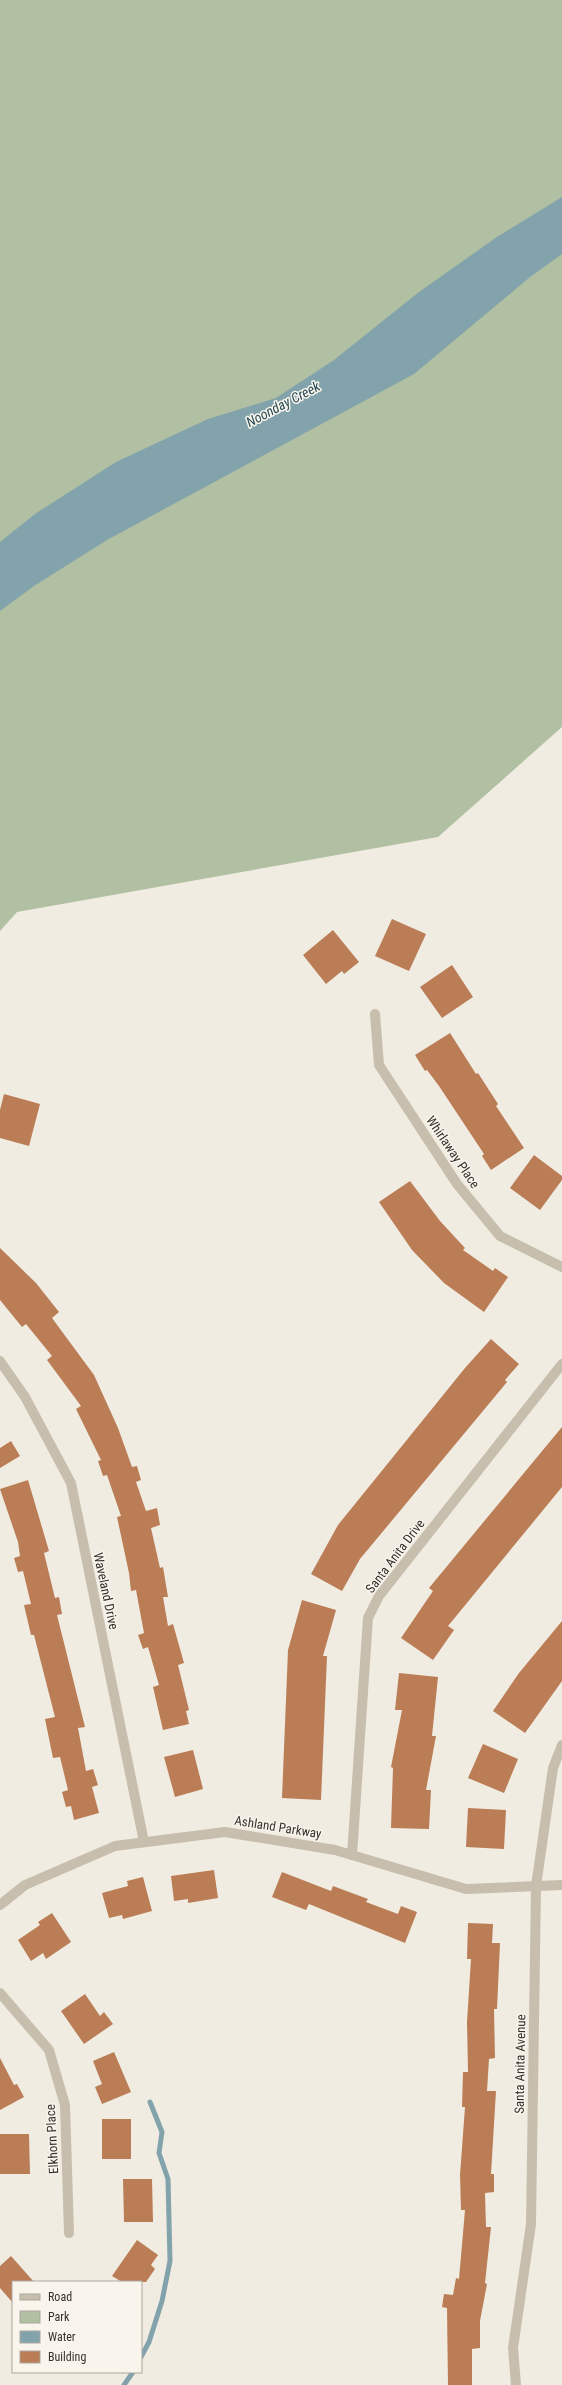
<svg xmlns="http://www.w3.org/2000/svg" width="562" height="2385" font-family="'Roboto Condensed',sans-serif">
	<rect width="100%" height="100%" fill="#f1ece1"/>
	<path fill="#b1bfa2" d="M0,0H562V727L438,837L17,912L0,931Z"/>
	<path fill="#82a3ab" d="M562,197V254L530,277L414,374L107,540L34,586L0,611V542L35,514L116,462L208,419L276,398L334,360L419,292L497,237Z"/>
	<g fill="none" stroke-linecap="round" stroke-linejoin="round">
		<g stroke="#82a3ab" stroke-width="5">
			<path d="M141,2357L149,2342L162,2301L170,2261L168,2179L159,2153L162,2132L150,2102"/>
			<path d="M124,2385L133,2372"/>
		</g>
	</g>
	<g fill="#ba7d56">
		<path d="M392,919L426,934L409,971L375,956Z"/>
		<path d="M333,930L359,962L344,974L342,971L326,984L303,955Z"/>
		<path d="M452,965L473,997L442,1018L420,987Z"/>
		<path d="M450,1033L476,1074L478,1073L498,1104L496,1106L524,1148L491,1170L482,1156L484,1154L439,1086L427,1070L425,1071L415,1055Z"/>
		<path d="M4,1094L40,1104L29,1146L0,1138V1110Z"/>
		<path d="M534,1155L562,1176V1180L540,1210L510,1188Z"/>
		<path d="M410,1181L440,1221L465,1248L463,1250L493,1271L495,1268L508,1277L484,1312L444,1283L412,1250L379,1202Z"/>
		<path d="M0,1248L36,1283L59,1312L52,1318L94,1375L118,1428L132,1467L137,1466L141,1480L136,1482L146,1511L157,1508L160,1525L151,1528L160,1568L163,1567L168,1597H163L168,1626L173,1624L184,1663L178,1665L189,1710L186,1711L189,1724L163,1730L153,1687L159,1685L148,1647L143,1649L138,1635L144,1633L136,1590L131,1591L129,1573L117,1517L121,1516L107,1475L103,1476L98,1461L101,1460L76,1409L81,1406L47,1360L52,1356L26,1324L22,1327L0,1300Z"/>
		<path d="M491,1339L519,1364L505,1380L507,1382L360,1559L342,1591L311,1574L338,1525L465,1368Z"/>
		<path d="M562,1427V1487L448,1626L454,1630L433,1660L401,1638L433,1591L429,1588Z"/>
		<path d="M11,1441L20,1456L0,1468V1448Z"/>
		<path d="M28,1480L49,1551L44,1553L55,1598L59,1597L62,1614L57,1615L85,1727L78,1728L86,1771L93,1769L98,1785L92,1787L99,1813L74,1820L71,1806L66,1807L62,1792L68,1790L60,1757L53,1758L45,1719L55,1717L34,1635H31L24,1605L31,1604L23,1571L18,1572L14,1558L20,1556L18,1542L0,1489Z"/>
		<path d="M302,1600L336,1610L323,1656H327L321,1800L282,1798L288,1650Z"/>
		<path d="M562,1621V1681L525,1733L493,1711L519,1673Z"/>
		<path d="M399,1673L438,1677L432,1736H436L426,1790H431L429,1829L391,1828L393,1768L391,1767L402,1710H395Z"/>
		<path d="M483,1744L518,1759L504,1793L468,1778Z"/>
		<path d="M193,1750L203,1789L175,1797L164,1757Z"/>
		<path d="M468,1808L506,1810L504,1849L466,1847Z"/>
		<path d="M214,1870L218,1898L188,1903V1899L174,1901L171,1876Z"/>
		<path d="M282,1872L331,1891L333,1886L368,1899L366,1902L398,1914L401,1906L417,1912L405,1943L309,1904L306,1910L272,1897Z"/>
		<path d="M143,1877L152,1911L123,1919L122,1915L109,1918L102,1893L128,1886L127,1881Z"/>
		<path d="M52,1913L71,1942L46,1959L43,1953L31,1961L18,1940L40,1925L38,1922Z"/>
		<path d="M468,1923L493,1924L492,1943H500L497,2009H494L495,2058L489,2059L487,2091H496L491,2174H494V2192L485,2193L486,2227H491L485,2283L487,2284L480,2321V2348L472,2349V2385H448L447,2308L442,2307L444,2294L453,2295L456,2278L459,2279L465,2210H461L460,2175L465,2107H462L463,2072H468L467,2022L471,1959H467Z"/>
		<path d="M85,1994L100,2016L104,2012L113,2024L84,2044L61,2011Z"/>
		<path d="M114,2052L131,2092L102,2104L95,2087L102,2084L93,2061Z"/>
		<path d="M0,2058L14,2085L17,2084L24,2097L0,2110Z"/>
		<rect x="102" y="2119" width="29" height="40"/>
		<path d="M0,2134H29L30,2174H0Z"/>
		<path d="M123,2179H152L153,2222H124Z"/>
		<path d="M137,2240L158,2255L151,2265L155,2269L146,2282H122L112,2276Z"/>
		<path d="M11,2256L34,2282H13V2303L0,2288V2266Z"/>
	</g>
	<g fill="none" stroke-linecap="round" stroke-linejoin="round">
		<g stroke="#c8beae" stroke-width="10">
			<path d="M375,1014L379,1065L457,1184L500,1236L562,1267"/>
			<path d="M0,1361L25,1397L71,1483L144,1842"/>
			<path d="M352,1855L368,1618L379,1596L562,1364"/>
			<path d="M0,1905L25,1885L115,1846L225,1832L335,1850L466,1889L562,1885"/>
			<path d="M0,1993L49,2050L65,2105L69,2233"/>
			<path d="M516,2385L513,2348L531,2224L536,1886L553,1768L562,1745"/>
		</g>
	</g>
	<g text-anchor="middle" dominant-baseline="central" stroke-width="3" stroke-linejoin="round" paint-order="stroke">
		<g font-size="13" fill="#37312b" stroke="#f9f5ed">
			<text transform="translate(453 1152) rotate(56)">Whirlaway Place</text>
			<text transform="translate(395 1556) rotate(-53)">Santa Anita Drive</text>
			<text transform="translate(106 1591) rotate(78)">Waveland Drive</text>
			<text transform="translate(278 1827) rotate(9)">Ashland Parkway</text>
			<text transform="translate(520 2064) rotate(-89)">Santa Anita Avenue</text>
			<text transform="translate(52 2139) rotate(-93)">Elkhorn Place</text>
		</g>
		<g font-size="14" font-style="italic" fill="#254a55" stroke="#f9f5ed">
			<text transform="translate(283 404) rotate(-28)">Noonday Creek</text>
		</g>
	</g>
	<rect x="12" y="2281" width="130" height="92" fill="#f9f5ed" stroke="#aba79f"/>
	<rect x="20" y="2294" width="20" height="6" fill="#c8beae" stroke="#aba79f"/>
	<text x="48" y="2301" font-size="12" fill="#37312b">Road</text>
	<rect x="20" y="2311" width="20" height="12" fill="#b1bfa2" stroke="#aba79f"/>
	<text x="48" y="2321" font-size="12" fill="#37312b">Park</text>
	<rect x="20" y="2331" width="20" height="12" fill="#82a3ab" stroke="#aba79f"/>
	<text x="48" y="2341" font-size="12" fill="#37312b">Water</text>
	<rect x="20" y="2351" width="20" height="12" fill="#ba7d56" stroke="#aba79f"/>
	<text x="48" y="2361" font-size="12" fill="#37312b">Building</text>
</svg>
